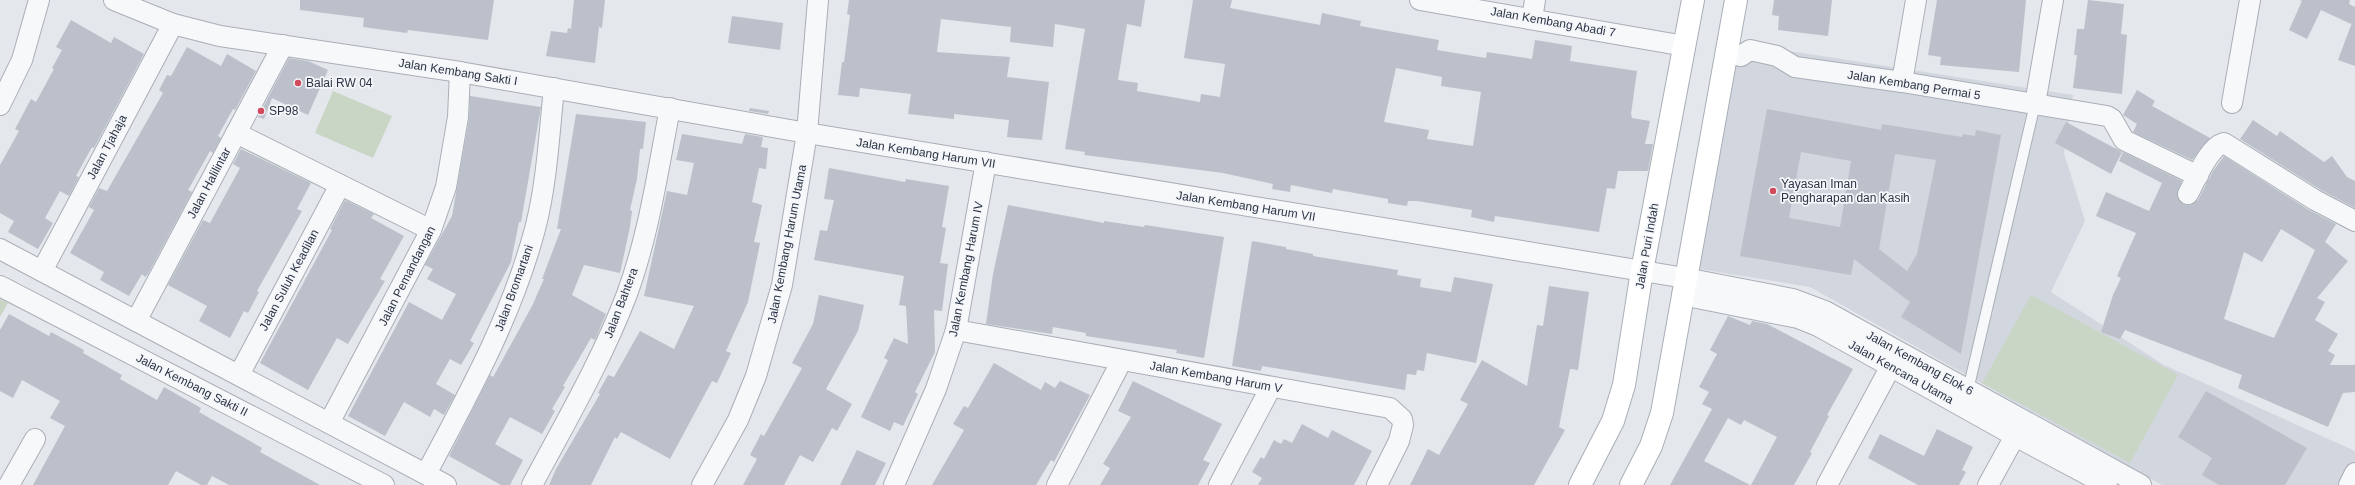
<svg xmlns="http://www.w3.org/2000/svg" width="2355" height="485" font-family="Helvetica,sans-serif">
	<rect width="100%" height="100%" fill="#e4e7ec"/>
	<path fill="#d2d6de" d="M1718,40L2073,95L2064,153L2085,221L2051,292L2164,365L2355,451V485H2162L1810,287L1681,266Z"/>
	<g fill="#c9d6c5">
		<path d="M333,91L392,116L373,158L315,133Z"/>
		<path d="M2031,295L2178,375L2130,463L1982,383Z"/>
		<path d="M0,299L8,303L0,317Z"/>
	</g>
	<g fill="#bbc0ca" fill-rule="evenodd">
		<path d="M300,0H494L488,40L408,30L407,33L363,27L364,18L300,10Z"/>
		<path d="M574,0H605L602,28L599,27L595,63L546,56L551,31L567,33L568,28L571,29Z"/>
		<path d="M849,0H1145L1141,27L1127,24L1118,80L1138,83L1137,91L1200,102L1201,94L1220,97L1225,64L1184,58L1193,0H1232L1230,8L1320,25L1322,13L1361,21L1360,26L1439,40L1437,50L1486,58L1487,52L1532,59L1535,40L1572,46L1570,61L1637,71L1631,114L1632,118L1650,121L1645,144H1653L1648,171H1618L1615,189L1607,188L1599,232L1495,216L1494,222L1471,217L1472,210L1417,201H1408L1407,206L1388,203V199L1333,189L1332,193L1291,185L1290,192L1272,189L1273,184L1223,173L1084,155L1085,152L1065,149L1085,29L1055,24L1053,47L1010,42L1011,27L941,19L937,52L1010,57L1007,77L1049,82L1042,140L1007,137L1009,120L954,114V119L908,114L911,94L860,88L859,97L838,95L842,62H844L850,15L847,14ZM1396,68L1442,77L1441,86L1481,92L1473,146L1427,139L1429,130L1384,122Z"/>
		<path d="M1774,0H1832L1828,36L1778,30L1779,16L1772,15Z"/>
		<path d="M1937,0H2026L2019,72L1940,65L1941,57L1928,55Z"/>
		<path d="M2088,0L2124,4L2121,34L2127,35L2122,94L2073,88L2077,55H2074L2077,29H2084Z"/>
		<path d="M2300,0H2350L2349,4L2355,7V66L2338,60L2353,20L2351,24L2321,10L2307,39L2289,30L2302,1Z"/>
		<path d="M732,16L783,23L780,50L728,43Z"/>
		<path d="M71,20L111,43L114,37L144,54L94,148L92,147L76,176L79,177L69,196L60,191L45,218L53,223L38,249L8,232L14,221L0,213V165L19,131L15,129L31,99L36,102L54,69L52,68L62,50L56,47Z"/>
		<path d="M187,47L221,66L227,54L256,71L235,110L233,109L218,136L221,138L213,153L210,151L188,190L192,192L148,274L145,277L142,274L129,296L100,280L104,272L70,253L94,210L89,207L99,188L107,191L163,93L159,90L167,75L171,76Z"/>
		<path d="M289,58L308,61L328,70L308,115L272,98L264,119L258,117Z"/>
		<path d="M2137,90L2155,101L2152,106L2210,138L2192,160L2133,132L2137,124L2123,115Z"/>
		<path d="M470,96L541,107L521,222H519L511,262L470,341L474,343L461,365L450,359L436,384L455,395L444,415L434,409L430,417L404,402L385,436L348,416L409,302L442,320L456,294L427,279L433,269L425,265L452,216L469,119Z"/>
		<path d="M750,108L769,111L768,114L749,111Z"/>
		<path d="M1767,109L1881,130L1882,124L1962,137L1963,134L1975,136L1976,130L2001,135L1961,354L1901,317L1910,302L1854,259L1851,275L1740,256ZM1801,152L1851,161L1840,227L1789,218ZM1895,154L1936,160L1917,254L1907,271L1879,249Z"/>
		<path d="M576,114L646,122L643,149H640L637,179L630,210L632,211L630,227L620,273L584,265L572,295L606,314L595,340L591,338L563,386L565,387L552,409L555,411L542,434L510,417L495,444L523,460L510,485H501L449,456L490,375L493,377L532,306L544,279H542L561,229H557Z"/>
		<path d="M2253,120L2277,136L2280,131L2324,162L2332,156L2347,177L2355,181V208L2321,190L2240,139Z"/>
		<path d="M2066,122L2122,152L2111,174L2055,143Z"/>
		<path d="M682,134L742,144L745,134L763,137L761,147L768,148L766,169L759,168L752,202L762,205L754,242L760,243L748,302L726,351L731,353L717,383L712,381L670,459L621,432L617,439L615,437L591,485H549L556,469L600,394L598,393L608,375L614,377L640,331L674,349L694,306L644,296L667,191L687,195L694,163L676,160Z"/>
		<path d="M241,149L311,183L297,209L302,211L257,291L259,292L248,313L244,311L230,338L199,321L207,306L168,285L203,220L210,223L240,168L233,164Z"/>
		<path d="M2123,152L2182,181L2177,195L2183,204L2189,205L2198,200L2213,171L2224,156L2309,210L2336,224L2325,242L2348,261L2317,298L2325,302L2315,320L2338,334L2328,351L2335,355L2330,365H2355V392L2343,393L2328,427L2238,388L2242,375L2125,330L2120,339L2101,332L2113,295L2121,278L2117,276L2136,233L2096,216L2106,192L2149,211L2162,183L2119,161ZM2281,229L2315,250L2274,338L2224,319L2244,252L2262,262Z"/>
		<path d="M829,168L905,182L906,179L949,186L942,227L946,228L940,263L948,264L942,311L934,310L935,352L915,392L918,394L903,426L894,422L890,431L861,417L888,360L884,358L894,338L908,344L906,306L899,305L904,276L814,260L820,230L827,231L834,200L824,199Z"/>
		<path d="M345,200L374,214L371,218L404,236L380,279L385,281L348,344L337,338L308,390L260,363L332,230L330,229Z"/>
		<path d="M1008,205L1104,223V221L1144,227L1145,225L1224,237L1204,358L1176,353L1177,350L1086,336V333L1053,327L1052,334L986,324L993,274Z"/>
		<path d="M1252,241L1286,247V249L1313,254V256L1398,270L1397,275L1421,279L1420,287L1451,292L1454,277L1493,284L1476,363L1427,353L1424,371L1417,370L1416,375L1407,374L1405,390L1262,366L1261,371L1232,366Z"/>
		<path d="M1549,286L1589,292L1578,370L1570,369L1559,427L1565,430L1534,485H1410L1428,449L1439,455L1468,404L1460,400L1482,360L1527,386L1537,325L1543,326Z"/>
		<path d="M819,295L864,305L858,331L826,389L852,404L837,431L832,428L813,462L800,455L784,485H743L757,459L750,455L761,434L764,436L802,368L792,363L813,324Z"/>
		<path d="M9,314L49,336L51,332L84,350L83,353L122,375L120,379L157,400L164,387L201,408L199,412L262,448L260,452L320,485H229L212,476L207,485H201L176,471L168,485H33L65,426L50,418L60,401L22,380L13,398L0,391V330Z"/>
		<path d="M1728,316L1750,325L1752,321L1767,324L1853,369L1827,415L1829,416L1810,452L1812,453L1794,485H1751L1777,437L1744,420L1741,425L1728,418L1704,461L1750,485H1670L1712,409L1702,404L1709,392L1699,387L1717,354L1710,350Z"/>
		<path d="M994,363L1041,390L1045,382L1055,388L1060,381L1090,395L1054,462L1051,460L1036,485H932L964,430L953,424L964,406L968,408Z"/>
		<path d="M1133,381L1222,424L1203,460L1210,463L1198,485H1100L1110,468L1103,464L1131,417L1118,411Z"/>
		<path d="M2206,391L2307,448L2285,485H2219L2202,475L2212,458L2178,437Z"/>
		<path d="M1302,424L1328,438L1332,430L1372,451L1354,485H1258L1262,478L1252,472L1261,457L1264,459L1274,440L1281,444L1284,439L1292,443Z"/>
		<path d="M1937,429L1973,447L1962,470L1966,472L1959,485H1918L1868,458L1880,434L1924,456Z"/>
		<path d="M857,450L886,463L875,485H840Z"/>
	</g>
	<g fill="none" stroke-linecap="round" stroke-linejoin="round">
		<g stroke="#a9aeb7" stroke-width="12">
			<path id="lane" d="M1968,390L2035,104"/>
		</g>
		<g stroke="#a9aeb7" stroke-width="22">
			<g id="street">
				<path d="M114,0L173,24L220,36L460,72L807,133L1685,278L1793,299L1825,311L2141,485"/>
				<path d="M1420,0L1685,46"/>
				<path d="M1532,19L1535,0"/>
				<path d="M1726,52L1741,56L1750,50L1777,56L1795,67L1902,82L2107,116L2112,119L2124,140L2198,176"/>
				<path d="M1902,82L1916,0"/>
				<path d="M2232,103L2250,0"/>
				<path d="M2035,104L2053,0"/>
				<path d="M0,105L22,60L39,0"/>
				<path d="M236,133L431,230"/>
				<path d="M2188,194C2196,180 2208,147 2224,143L2315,200L2355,221"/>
				<path d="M0,249L446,485"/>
				<path d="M42,271L173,24"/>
				<path d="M0,286L384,485"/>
				<path d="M1682,295L1798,318L1818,326L2015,436L2107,485"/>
				<path d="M136,321L283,45"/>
				<path d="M956,330L1390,408L1402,419L1403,425L1399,441L1377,485"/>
				<path d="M239,375L340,185"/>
				<path d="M329,423L431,230L446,187L458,117L460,72"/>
				<path d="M426,474C468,395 512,316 535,229C547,183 549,135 554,88"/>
				<path d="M9,485L35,439"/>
				<path d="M532,485C565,423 602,360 627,294C649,234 658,170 670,108"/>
				<path d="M702,485L738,420L756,376L782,285L807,133L818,0"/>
				<path d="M894,485L936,389L956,330L986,162"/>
				<path d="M1057,485L1122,360"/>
				<path d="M1219,485L1271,387"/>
				<path d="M1827,485L1891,366"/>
				<path d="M1988,485L2021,425"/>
				<path d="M2349,485L2355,473"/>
			</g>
		</g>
		<g stroke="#a9aeb7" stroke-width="24">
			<g id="secondary">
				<path d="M1580,485L1613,421L1624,385L1642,271L1693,0"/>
				<path d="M1631,485L1651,446L1662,413L1736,0"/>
			</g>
		</g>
		<use href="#lane" stroke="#f7f8fa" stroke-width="10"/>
		<use href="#street" stroke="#f7f8fa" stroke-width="20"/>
		<use href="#secondary" stroke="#fff" stroke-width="22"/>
	</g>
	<g fill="#d1495b" stroke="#f4f6f9" stroke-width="1.5">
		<circle cx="298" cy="83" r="4"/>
		<circle cx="261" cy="111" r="4"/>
		<circle cx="1773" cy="191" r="4"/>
	</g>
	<g text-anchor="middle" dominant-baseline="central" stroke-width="3.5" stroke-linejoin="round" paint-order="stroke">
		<g font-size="12" fill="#2b3445" stroke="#f4f6f9">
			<text transform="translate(1553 22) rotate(10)">Jalan Kembang Abadi 7</text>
			<text transform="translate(458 72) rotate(9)">Jalan Kembang Sakti I</text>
			<text transform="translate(1914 85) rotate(9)">Jalan Kembang Permai 5</text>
			<text transform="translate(107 147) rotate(-62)">Jalan Tjahaja</text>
			<text transform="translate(926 153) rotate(9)">Jalan Kembang Harum VII</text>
			<text transform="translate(209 183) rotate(-62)">Jalan Halilintar</text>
			<text transform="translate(1246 206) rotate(9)">Jalan Kembang Harum VII</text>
			<text transform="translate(787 244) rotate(-79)">Jalan Kembang Harum Utama</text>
			<text transform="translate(1647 246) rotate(-80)">Jalan Puri Indah</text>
			<text transform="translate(966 269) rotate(-79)">Jalan Kembang Harum IV</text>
			<text transform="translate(407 276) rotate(-63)">Jalan Pemandangan</text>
			<text transform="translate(289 280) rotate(-62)">Jalan Suluh Keadilan</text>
			<text transform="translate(514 288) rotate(-70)">Jalan Bromartani</text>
			<text transform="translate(621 303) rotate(-69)">Jalan Bahtera</text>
			<text transform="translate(1920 363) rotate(29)">Jalan Kembang Elok 6</text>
			<text transform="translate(1901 372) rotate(29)">Jalan Kencana Utama</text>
			<text transform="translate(1216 377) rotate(10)">Jalan Kembang Harum V</text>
			<text transform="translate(192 385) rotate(27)">Jalan Kembang Sakti II</text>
		</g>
		<g font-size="12" fill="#2b3445" stroke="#f4f6f9" text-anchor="start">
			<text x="306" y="83">Balai RW 04</text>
			<text x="269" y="111">SP98</text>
			<text x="1781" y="184">Yayasan Iman<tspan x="1781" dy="14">Pengharapan dan Kasih</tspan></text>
		</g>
	</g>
</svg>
